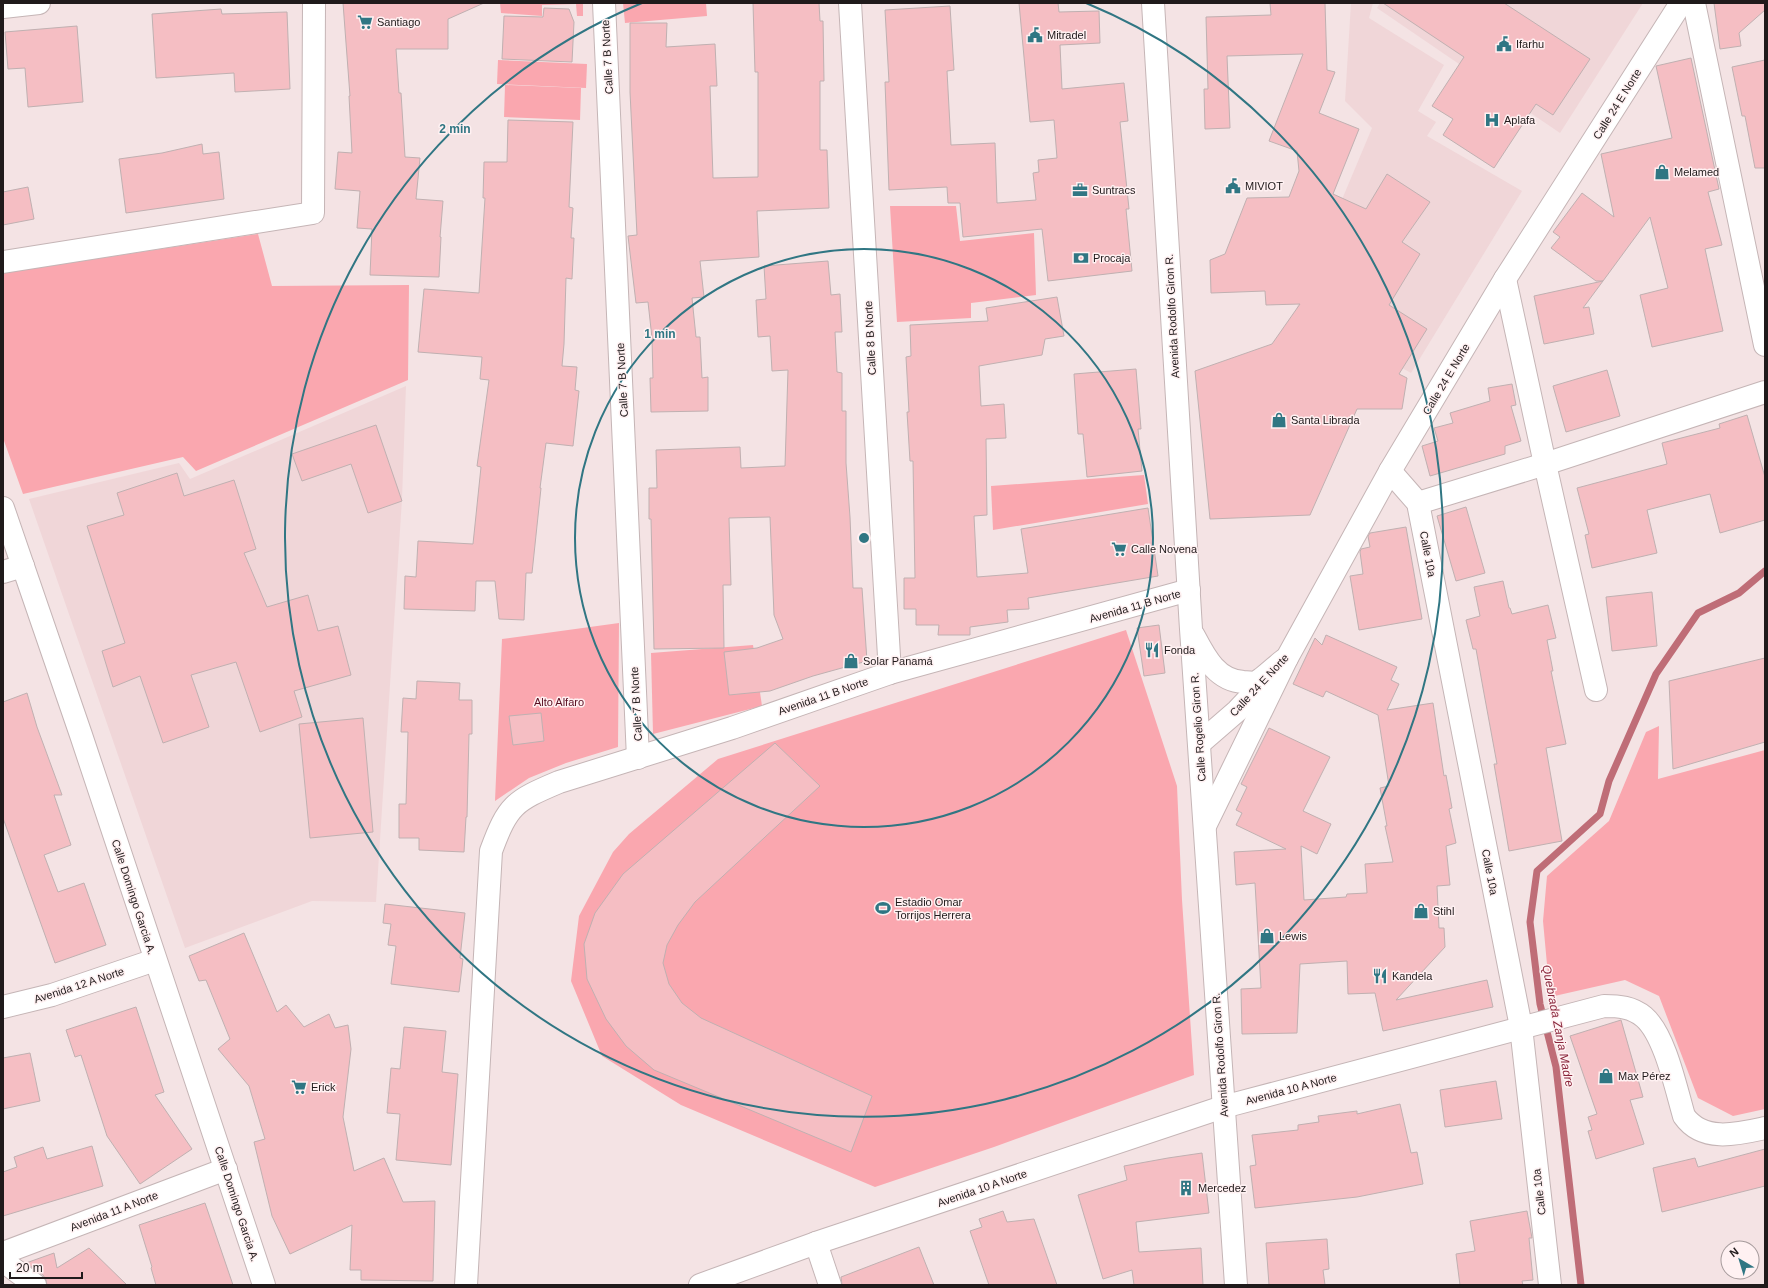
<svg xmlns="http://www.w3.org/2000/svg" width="1768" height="1288" font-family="Helvetica,sans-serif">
	<rect width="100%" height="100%" fill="#f4e3e4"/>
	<g fill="#f0d6d8">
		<path d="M1351,3H1373L1369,18L1444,65L1418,111L1436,122L1427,136L1522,191L1411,373L1296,309L1372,128L1345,101Z"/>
		<path d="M1380,3H1643L1560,133L1377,8Z"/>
		<path d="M406,386L402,499L376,902L312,901L185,948L29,499L179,463L190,479Z"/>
	</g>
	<g fill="#faa7af">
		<path d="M500,3H583V16H577L576,4L542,5V16L501,13Z"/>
		<path d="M623,3H706L707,16L625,23Z"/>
		<path d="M498,60L587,64L586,88L497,84Z"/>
		<path d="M505,85L581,88L580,120L504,117Z"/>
		<path d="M890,206H956L960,241L1034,233L1036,295L971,303V318L897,322Z"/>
		<path d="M258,234L272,286L409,285L408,380L196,471L183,457L23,494L3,438V273Z"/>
		<path d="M1144,475L1148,504L993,530L991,486Z"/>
		<path d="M619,623L618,747L566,763L529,778L495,801L502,639Z"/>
		<path d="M1126,630L1177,786L1182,900L1194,1075L994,1147L875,1187L681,1105L602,1056L571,981L579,916L613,852L629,834L718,759Z"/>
		<path d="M753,645L762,706L653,734L651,653Z"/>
		<path d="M1659,726L1658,779L1765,750V1109L1733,1116L1698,1098L1659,996L1625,980L1550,997L1543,921L1547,876L1609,821L1646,732Z"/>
	</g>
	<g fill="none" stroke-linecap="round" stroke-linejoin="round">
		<path stroke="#bf6d77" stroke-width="7" d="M1581,1285L1556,1067L1540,1004L1530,922L1537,871L1600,814L1609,781L1656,674L1698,613L1739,593L1765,571"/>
	</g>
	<g fill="#f5bec3" stroke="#c0b0b1">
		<path d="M343,3H484L448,19V49H396L399,93H401L405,157L420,158L416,199L443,201L440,237H441L439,277L370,275L372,229L357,228L360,191L335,189L338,152L352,153L349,96H350Z"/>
		<path d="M753,3H819L820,21H823L824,81H820V150H827L829,208L757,211L759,257L700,261L704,297L692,298L696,337H700L702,378L708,377V411L651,412L650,378H653L652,338L648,302L636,303L628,236L637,235L630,92V23H667L666,47L715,44L717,86H710L713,178L758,177V72H755Z"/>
		<path d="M1019,3H1058L1059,12L1099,11L1100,43L1060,45L1062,89L1124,83L1128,121L1120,122L1129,209H1126L1132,271L1048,281L1042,229L963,237L960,203H948L947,187L889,190L885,82H889L885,10L950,6L954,70L947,71L951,145L995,143L997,203L1036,200L1033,173L1039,172L1038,160L1057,158L1054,120L1030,122Z"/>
		<path d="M1270,3H1325L1327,70L1335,72L1319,113L1359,129L1333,194L1366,209L1387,174L1430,202L1402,242L1420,254L1389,305L1427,329L1399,374L1407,378L1402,409H1357L1310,515L1210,519L1195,371L1272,344L1300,304L1266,305L1265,291L1211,293L1210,260L1225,254L1247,198L1289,197L1299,171L1297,151L1269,141L1303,54L1227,56L1230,128L1205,129L1204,89H1208L1206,17L1271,15Z"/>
		<path d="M1383,3H1504L1590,59L1553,115L1536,104L1494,168L1443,135L1453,119L1432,106L1464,57Z"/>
		<path d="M1714,3H1765V10L1739,33L1741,46L1720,49Z"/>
		<path d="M544,8L569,9L574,22L572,62L502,59L504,16L543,17Z"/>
		<path d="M221,9L222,14L287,12L290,89L235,92L234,73L156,78L152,14Z"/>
		<path d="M77,26L83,102L28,107L25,68L8,69L5,32Z"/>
		<path d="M1691,58L1719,189L1708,192L1722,245L1705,249L1723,331L1652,347L1640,295L1668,288L1650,217L1603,281H1596L1551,248L1560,237L1553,232L1582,193L1614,217L1601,154L1672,138L1656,66Z"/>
		<path d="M1765,60V168H1755L1745,116H1742L1732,67Z"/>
		<path d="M508,120L573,122L569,207L573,208L571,238H574L572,279L566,278L564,344L562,366L577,367L575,390L579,391L573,446L546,443L540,488H541L532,573H526L524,620L499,619L495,581H476L475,611L404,609L405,576L416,577L418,541L473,544L481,467L477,466L489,380L480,379L482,357L418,352L424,289L479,293L485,198H483L484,162H507Z"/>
		<path d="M202,144L203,154L219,152L224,199L126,213L119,159L162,153Z"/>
		<path d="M28,187L34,219L3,225V192Z"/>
		<path d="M828,261L831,295L840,294L842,332H835L837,372L842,373V411H846V463L850,517L853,588H862L867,661L813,676L770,691L729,695L724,652L757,648L783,639L774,615L770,517L729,518L731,585H723L724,648L654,649L651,519H649V488H657L656,450L740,447L741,468L785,466L788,370L772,371L770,336L758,337L756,300L766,299L764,266Z"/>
		<path d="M1603,281L1583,308L1589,307L1594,334L1544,344L1534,296Z"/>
		<path d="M1057,297L1064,336L1045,339L1042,355L979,366L981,406L1004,404L1006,438L986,439L987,515L974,516L977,577L1028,573L1021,529L1148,508L1158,576L1028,598L1029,609L1007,610L1008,622L970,627V635H938L939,625H916V609H904V578H915L913,461H910L907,412H909L906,357L911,356L910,325L988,321L986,308Z"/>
		<path d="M1136,369L1141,429H1138L1142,471L1087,477L1083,434H1078L1074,374Z"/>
		<path d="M1607,370L1620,416L1566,432L1553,386Z"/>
		<path d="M1512,384L1516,405L1511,406L1521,441L1505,446V454L1430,476L1422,446L1438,441L1434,428L1453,423L1450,413L1490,401L1488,388Z"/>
		<path d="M1747,415L1765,477V520L1720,533L1710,494L1647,510L1657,553L1592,568L1585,535L1589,534L1577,488L1667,464L1662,443L1720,428L1719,424Z"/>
		<path d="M376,425L402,501L368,513L351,464L302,481L292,454Z"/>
		<path d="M177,473L184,496L234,480L256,549L244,553L267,607L308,595L318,631L338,626L351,675L294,691L302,717L260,732L236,662L191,675L209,727L163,743L140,676L113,687L102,651L125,643L87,526L124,515L117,493Z"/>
		<path d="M1466,507L1485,573L1456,581L1437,516Z"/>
		<path d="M1406,527L1422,619L1359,630L1350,576L1363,574L1360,552L1361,549L1370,547L1368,536L1370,533Z"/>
		<path d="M1503,581L1509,608H1510L1512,614L1548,605L1556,638L1547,640L1553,671H1551L1566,744L1546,748L1562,841L1509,851L1494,764H1497L1483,688L1476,649H1473L1466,620L1480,616L1474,587Z"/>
		<path d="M1652,592L1657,646L1612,651L1606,597Z"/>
		<path d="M1159,625L1165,673L1144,676L1137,628Z"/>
		<path d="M1326,635L1397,667L1391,680L1399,684L1387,710L1433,703L1444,776L1446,775L1452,808L1449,809L1456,843L1446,846L1450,885L1437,886L1439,928H1444L1445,947L1396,1000L1487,980L1493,1007L1383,1031L1375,993L1348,994L1347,961L1300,964L1297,1033L1242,1034L1241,989L1261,988L1255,883L1236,885L1234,852L1286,849L1236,825L1242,813L1236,810L1247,787L1241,784L1269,728L1330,757L1303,811L1331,824L1317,854L1301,846L1304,900L1346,897L1347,894L1367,893L1365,864L1393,862L1385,826H1387L1380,788L1389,786L1378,715L1326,691L1323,697L1293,684L1315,638L1322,645Z"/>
		<path d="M1765,658V742L1673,769L1669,681Z"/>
		<path d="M417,681L460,683L459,700H472V734H469L467,817H466L464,852L419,850V838H399V804H406L408,732H401L403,698L416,699Z"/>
		<path d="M27,693L37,727L62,795H54L71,845L44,855L58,892L84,883L106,945L55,963L3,818V702Z"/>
		<path d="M541,713L544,741L513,745L509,716Z"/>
		<path d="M363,718L373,832L310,838L299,724Z"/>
		<path d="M775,743L820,786L695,902L678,925L667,945L663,963L669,984L682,1003L701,1018L872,1096L851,1152L654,1070L626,1046L606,1019L587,979L584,944L595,913L623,874Z"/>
		<path d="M385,904L465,913L460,958L463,959L459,992L391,984L396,946L388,945L391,924L383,923Z"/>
		<path d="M244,933L277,1012L286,1005L304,1027L329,1014L335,1028L348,1025L351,1049L343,1117L354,1171L384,1158L403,1202L435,1201L433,1281L361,1280V1270H350L352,1225L290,1254L272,1216L254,1142L265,1139L249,1086L218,1049L230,1039L206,980L199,981L189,956Z"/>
		<path d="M136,1007L164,1092L155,1095L192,1149L140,1184L107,1136L81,1055L75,1057L66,1030Z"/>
		<path d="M1621,1020L1643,1097L1630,1100L1644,1144L1596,1159L1588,1131L1592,1130L1588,1117L1597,1114L1570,1036Z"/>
		<path d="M404,1027L446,1031L442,1072L458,1074L451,1165L396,1160L400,1114L387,1113L391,1068L400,1069Z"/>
		<path d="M30,1053L40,1101L3,1109V1058Z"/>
		<path d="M1496,1081L1502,1119L1445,1127L1440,1090Z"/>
		<path d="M1400,1104L1411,1153L1417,1152L1423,1184L1357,1197L1255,1208L1250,1166L1256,1165L1252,1135L1298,1130V1125L1319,1122L1318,1116L1357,1111V1114Z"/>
		<path d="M92,1146L103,1186L3,1216V1172L17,1167L14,1157L43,1147L47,1159Z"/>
		<path d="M1765,1149V1186L1662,1212L1653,1168L1695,1158L1698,1167Z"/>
		<path d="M1202,1153L1209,1213L1136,1222L1139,1252L1201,1248L1203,1285H1134L1132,1270L1103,1279L1078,1195L1127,1180L1124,1166L1168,1158Z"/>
		<path d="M205,1203L233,1285H156L151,1268L152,1267L139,1225Z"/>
		<path d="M1003,1211L1007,1222L1034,1219L1057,1285H989L970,1231L982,1227L979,1219Z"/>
		<path d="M1527,1211L1532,1238H1529L1533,1280L1522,1281L1523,1285H1460L1456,1254L1475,1251L1470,1221Z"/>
		<path d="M1327,1239L1329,1269L1323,1270L1325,1285H1269L1266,1243Z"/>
		<path d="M919,1247L934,1285H842L841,1277Z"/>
		<path d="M89,1248L127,1285H47L46,1280L43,1275L26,1263L54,1253L57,1268Z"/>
	</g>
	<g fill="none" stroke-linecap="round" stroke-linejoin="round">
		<g stroke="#c5b5b6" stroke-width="24">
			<g id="minor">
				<path d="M604,3L638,758"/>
				<path d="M850,3L890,673"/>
				<path d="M1694,3L1765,345"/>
				<path d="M3,262L313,213L314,3"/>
				<path d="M1505,279L1545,464L1596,690"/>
				<path d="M1390,471L1418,503L1521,1027L1550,1285"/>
				<path d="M1418,503L1545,464L1765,392"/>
				<path d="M3,572L23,566"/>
				<path d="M1200,743L1237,711L1287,658L1390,471L1505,279L1681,3"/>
				<path d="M3,1007L52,995L155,960"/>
				<path d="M816,1243L830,1285"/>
				<path d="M3,1253L226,1169"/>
				<path d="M3,1261L35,1285"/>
				<path d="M466,1285L491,851C508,805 514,801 559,782L732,728L890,673L1189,590"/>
				<path d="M700,1285L816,1243L1223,1107L1604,1006C1619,1006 1632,1007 1644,1017C1665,1035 1676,1089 1684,1116C1703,1143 1738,1134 1765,1128"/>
			</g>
		</g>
		<g stroke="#c5b5b6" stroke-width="24">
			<g id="major">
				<path d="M1153,3L1191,629L1236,1285"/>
				<path d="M3,7L39,3"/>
				<path d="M3,508L81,735L264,1285"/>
				<path d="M1194,636C1205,657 1217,681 1244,682C1247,682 1251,683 1254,683C1261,681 1277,665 1284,660"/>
				<path d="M1206,824L1287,658"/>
			</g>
		</g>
		<use href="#minor" stroke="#fff" stroke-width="22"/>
		<use href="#major" stroke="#fff" stroke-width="22"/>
	</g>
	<g fill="none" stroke="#307683" stroke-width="2">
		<circle cx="864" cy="538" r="289"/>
		<path d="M1086 3A579 579 0 1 1 642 3"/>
	</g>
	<defs>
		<g id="supermarket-bare" transform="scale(1.2)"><path d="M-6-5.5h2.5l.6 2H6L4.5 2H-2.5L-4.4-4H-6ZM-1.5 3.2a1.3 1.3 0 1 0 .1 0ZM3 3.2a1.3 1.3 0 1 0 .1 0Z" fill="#307683" stroke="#fff1f2" stroke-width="2.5" paint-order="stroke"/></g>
		<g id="civic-bare" transform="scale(1.2)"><path d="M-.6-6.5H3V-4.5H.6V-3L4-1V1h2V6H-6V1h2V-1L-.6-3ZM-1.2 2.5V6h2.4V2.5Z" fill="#307683" stroke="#fff1f2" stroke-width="2.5" paint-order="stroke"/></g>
		<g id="hospital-bare" transform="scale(1.2)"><path d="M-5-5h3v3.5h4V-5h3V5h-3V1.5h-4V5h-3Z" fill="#307683" stroke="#fff1f2" stroke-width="2.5" paint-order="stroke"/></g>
		<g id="shop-bare" transform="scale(1.2)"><path d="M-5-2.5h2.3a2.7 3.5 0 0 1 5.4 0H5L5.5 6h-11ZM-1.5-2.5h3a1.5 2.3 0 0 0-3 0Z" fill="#307683" stroke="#fff1f2" stroke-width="2.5" paint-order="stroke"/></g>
		<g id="office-bare" transform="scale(1.2)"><path d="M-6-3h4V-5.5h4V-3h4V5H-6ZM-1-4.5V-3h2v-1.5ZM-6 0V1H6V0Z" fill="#307683" stroke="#fff1f2" stroke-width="2.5" paint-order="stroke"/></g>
		<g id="bank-bare" transform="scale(1.2)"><path d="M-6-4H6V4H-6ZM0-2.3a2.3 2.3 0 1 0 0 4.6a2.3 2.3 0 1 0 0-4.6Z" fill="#307683" stroke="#fff1f2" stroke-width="2.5" paint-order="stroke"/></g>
		<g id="restaurant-bare" transform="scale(1.2)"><path d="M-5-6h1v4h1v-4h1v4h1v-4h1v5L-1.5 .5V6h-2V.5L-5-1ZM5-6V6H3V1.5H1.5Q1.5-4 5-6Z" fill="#307683" stroke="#fff1f2" stroke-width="2.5" paint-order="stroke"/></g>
		<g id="stadium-bare" transform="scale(1.2)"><path d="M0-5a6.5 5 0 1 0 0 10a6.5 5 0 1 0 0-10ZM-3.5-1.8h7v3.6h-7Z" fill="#307683" stroke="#fff1f2" stroke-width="2.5" paint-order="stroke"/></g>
		<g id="building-bare" transform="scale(1.2)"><path d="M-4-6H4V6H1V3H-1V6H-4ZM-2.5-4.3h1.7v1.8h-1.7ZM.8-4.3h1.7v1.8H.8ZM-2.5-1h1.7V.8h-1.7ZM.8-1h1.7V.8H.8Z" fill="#307683" stroke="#fff1f2" stroke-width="2.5" paint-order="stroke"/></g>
	</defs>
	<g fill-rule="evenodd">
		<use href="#supermarket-bare" x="365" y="22"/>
		<use href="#civic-bare" x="1035" y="35"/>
		<use href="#civic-bare" x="1504" y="44"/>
		<use href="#hospital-bare" x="1492" y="120"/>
		<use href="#shop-bare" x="1662" y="172"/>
		<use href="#civic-bare" x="1233" y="186"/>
		<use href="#office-bare" x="1080" y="190"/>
		<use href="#bank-bare" x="1081" y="258"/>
		<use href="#shop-bare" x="1279" y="420"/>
		<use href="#supermarket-bare" x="1119" y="549"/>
		<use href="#restaurant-bare" x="1152" y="650"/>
		<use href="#shop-bare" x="851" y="661"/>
		<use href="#stadium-bare" x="883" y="908"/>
		<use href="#shop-bare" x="1421" y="911"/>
		<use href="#shop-bare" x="1267" y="936"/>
		<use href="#restaurant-bare" x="1380" y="976"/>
		<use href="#shop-bare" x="1606" y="1076"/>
		<use href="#supermarket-bare" x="299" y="1087"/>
		<use href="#building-bare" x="1186" y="1188"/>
	</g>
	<g text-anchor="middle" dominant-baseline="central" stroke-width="3" stroke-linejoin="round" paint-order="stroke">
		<g font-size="11" fill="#201a1b" stroke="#fff1f2" text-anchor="start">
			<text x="377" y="22">Santiago</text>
			<text x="1047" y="35">Mitradel</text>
			<text x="1516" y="44">Ifarhu</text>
			<text x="1504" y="120">Aplafa</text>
			<text x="1674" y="172">Melamed</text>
			<text x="1245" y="186">MIVIOT</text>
			<text x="1092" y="190">Suntracs</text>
			<text x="1093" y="258">Procaja</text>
			<text x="1291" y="420">Santa Librada</text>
			<text x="1131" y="549">Calle Novena</text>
			<text x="1164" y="650">Fonda</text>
			<text x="863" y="661">Solar Panamá</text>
			<text x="895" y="902">Estadio Omar<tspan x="895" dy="13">Torrijos Herrera</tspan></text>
			<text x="1433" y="911">Stihl</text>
			<text x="1279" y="936">Lewis</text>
			<text x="1392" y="976">Kandela</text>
			<text x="1618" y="1076">Max Pérez</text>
			<text x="311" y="1087">Erick</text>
			<text x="1198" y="1188">Mercedez</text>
		</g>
		<g font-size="11" fill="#201a1b" stroke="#fff1f2">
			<text transform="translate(607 57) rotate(-93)">Calle 7 B Norte</text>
			<text transform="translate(1617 104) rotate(-58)">Calle 24 E Norte</text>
			<text transform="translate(1172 316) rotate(-93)">Avenida Rodolfo Giron R.</text>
			<text transform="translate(870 338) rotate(-93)">Calle 8 B Norte</text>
			<text transform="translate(1446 379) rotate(-59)">Calle 24 E Norte</text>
			<text transform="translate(622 380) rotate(-93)">Calle 7 B Norte</text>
			<text transform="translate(1428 554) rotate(79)">Calle 10a</text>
			<text transform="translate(1135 606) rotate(-16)">Avenida 11 B Norte</text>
			<text transform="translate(1259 685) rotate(-47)">Calle 24 E Norte</text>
			<text transform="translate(823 696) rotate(-19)">Avenida 11 B Norte</text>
			<text transform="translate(636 704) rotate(-93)">Calle 7 B Norte</text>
			<text transform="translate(1198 727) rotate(-94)">Calle Rogelio Giron R.</text>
			<text transform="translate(1490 872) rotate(79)">Calle 10a</text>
			<text transform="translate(134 897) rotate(72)">Calle Domingo Garcia A.</text>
			<text transform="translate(79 985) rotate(-18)">Avenida 12 A Norte</text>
			<text transform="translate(1220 1055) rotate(-94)">Avenida Rodolfo Giron R.</text>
			<text transform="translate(1291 1089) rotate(-15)">Avenida 10 A Norte</text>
			<text transform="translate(982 1188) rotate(-19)">Avenida 10 A Norte</text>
			<text transform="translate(1539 1192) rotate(-97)">Calle 10a</text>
			<text transform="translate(237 1204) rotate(72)">Calle Domingo Garcia A.</text>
			<text transform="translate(114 1211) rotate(-21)">Avenida 11 A Norte</text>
		</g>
		<g font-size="11" fill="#590d20" stroke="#fff1f2">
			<text x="559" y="702">Alto Alfaro</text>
		</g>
		<g font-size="12" font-style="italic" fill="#89253a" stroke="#fff1f2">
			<text transform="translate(1558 1026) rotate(79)">Quebrada Zanja Madre</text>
		</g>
	</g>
	<circle cx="864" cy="538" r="6" fill="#307683" stroke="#fff1f2" stroke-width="2"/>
	<g font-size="12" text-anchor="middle" font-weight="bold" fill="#307683" stroke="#fff1f2" stroke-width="3" stroke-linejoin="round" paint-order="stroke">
		<text x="455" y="133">2 min</text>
		<text x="660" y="338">1 min</text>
	</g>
	<rect width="1768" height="1288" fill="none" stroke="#201a1b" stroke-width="8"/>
	<g transform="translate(1740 1260) rotate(322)"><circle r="19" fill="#fff1f2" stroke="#a69b9c"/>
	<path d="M0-3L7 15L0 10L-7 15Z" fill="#307683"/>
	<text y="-6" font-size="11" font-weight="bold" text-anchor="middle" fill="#201a1b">N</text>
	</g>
	<path d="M10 1272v6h72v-6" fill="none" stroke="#201a1b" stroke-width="2"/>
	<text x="16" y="1272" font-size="12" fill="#201a1b" stroke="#fff1f2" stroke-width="3" paint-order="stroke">20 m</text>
</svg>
